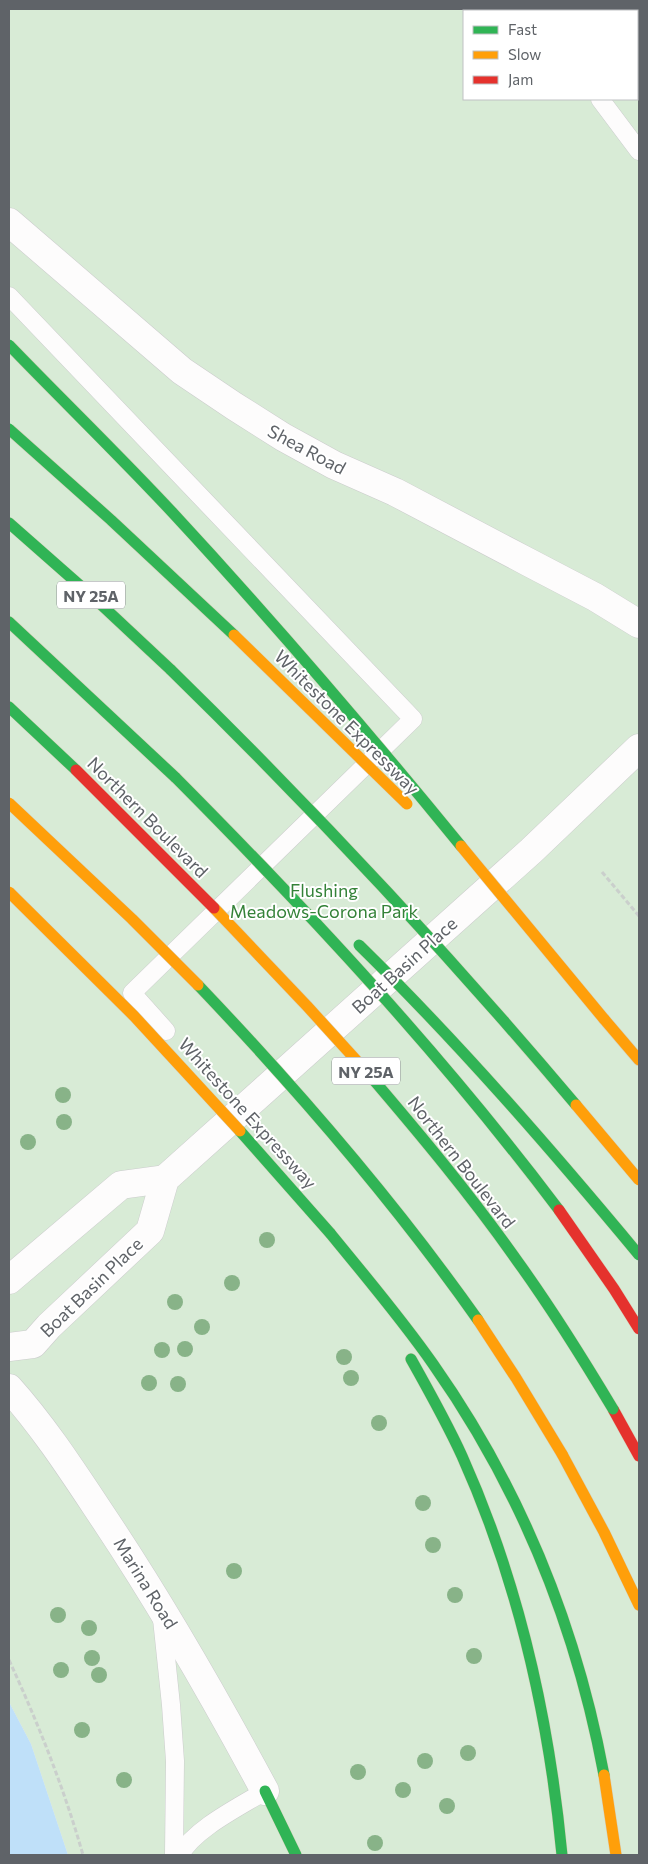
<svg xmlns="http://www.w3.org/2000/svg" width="648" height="1864" font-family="Commissioner,sans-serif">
	<rect width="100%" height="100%" fill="#efeeea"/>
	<path fill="#d8ebd6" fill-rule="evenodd" d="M9,9H639V1855H68L31,1744L9,1702ZM464,11H637V99H464Z"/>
	<path fill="#bfe0f9" d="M9,1702L31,1744L68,1855H9Z"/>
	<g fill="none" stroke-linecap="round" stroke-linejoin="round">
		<g stroke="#cbcccc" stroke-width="19">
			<g id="lane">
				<path d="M530,9L532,11"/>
				<path d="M600,99L639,151"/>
				<path d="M9,296L413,719L132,993L166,1031"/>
				<path d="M162,1619L171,1705L175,1761L174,1855"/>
				<path d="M180,1855C194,1829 239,1807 265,1791"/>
			</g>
		</g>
		<g stroke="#cbcccc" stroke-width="29">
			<g id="street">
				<path d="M9,222L182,371L234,406L283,437L334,465L395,492L528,562L595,597L639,624"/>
				<path d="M9,1280L121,1185L165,1179"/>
				<path d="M9,1347L33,1344L49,1326L150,1231L165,1179L531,851L639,748"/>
				<path d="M9,1388C45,1428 75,1475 105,1520C163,1607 215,1698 265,1791"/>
			</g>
		</g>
		<g stroke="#d7ceb8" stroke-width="12">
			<g id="fast">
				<path d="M9,523L93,597L171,670"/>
				<path d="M9,622L176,778"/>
				<path d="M9,707L76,770"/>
				<path d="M330,1233C365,1276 401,1318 433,1364C521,1489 576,1625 604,1775"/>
				<path d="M411,1359C429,1391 447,1423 462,1456C519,1583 549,1718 562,1855"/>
				<path d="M265,1791L296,1855"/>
			</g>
		</g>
		<g stroke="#d7ceb8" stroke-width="12">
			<g id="slow">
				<path d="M604,1019L639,1060"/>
				<path d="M562,1454L604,1532L639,1605"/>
				<path d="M604,1775L616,1855"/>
			</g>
		</g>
		<g stroke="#d7ceb8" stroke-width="12">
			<path id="jam" d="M613,1409L639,1456"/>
		</g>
		<g stroke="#cacfcc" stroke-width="3" stroke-dasharray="5 2.5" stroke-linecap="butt">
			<path d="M602,872L639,916"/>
			<path d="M9,1660C38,1723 64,1788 83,1855"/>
		</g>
		<use href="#lane" stroke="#fdfcfc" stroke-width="18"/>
		<use href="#street" stroke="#fdfcfc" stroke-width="28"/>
		<use href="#fast" stroke="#30b455" stroke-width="11"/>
		<use href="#slow" stroke="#ff9f0a" stroke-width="11"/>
		<use href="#jam" stroke="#e5322d" stroke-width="11"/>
		<g stroke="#d7ceb8" stroke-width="12" stroke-linecap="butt">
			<g id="fast-bridge">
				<path d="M9,345C63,401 119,455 172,512C272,620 368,732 461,846"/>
				<path d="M9,429L111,520L234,635"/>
				<path d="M171,670C313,809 448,953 576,1105"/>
				<path d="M176,778C312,915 443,1056 559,1210"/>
				<path d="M359,945C459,1043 550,1148 639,1255"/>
				<path d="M198,985C299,1091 394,1201 478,1320"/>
				<path d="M366,1071C419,1133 471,1195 518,1262C552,1309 583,1359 613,1409"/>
				<path d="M240,1131L330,1233"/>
			</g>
		</g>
		<g stroke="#d7ceb8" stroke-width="12" stroke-linecap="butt">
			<g id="slow-bridge">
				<path d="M234,635L407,804"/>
				<path d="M9,803L132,919L198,985"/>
				<path d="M461,846L604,1019"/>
				<path d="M9,892L134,1016L240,1131"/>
				<path d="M214,908L307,1006L366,1071"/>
				<path d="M576,1105L639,1180"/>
				<path d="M478,1320L516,1378L562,1454"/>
			</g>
		</g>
		<g stroke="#d7ceb8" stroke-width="12" stroke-linecap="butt">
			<g id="jam-bridge">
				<path d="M76,770L214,908"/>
				<path d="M559,1210L614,1289L639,1329"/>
			</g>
		</g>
		<use href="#fast-bridge" stroke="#30b455" stroke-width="11"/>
		<use href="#slow-bridge" stroke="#ff9f0a" stroke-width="11"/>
		<use href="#jam-bridge" stroke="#e5322d" stroke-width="11"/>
	</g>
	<g fill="#88b388">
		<circle cx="63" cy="1095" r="8"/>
		<circle cx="64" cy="1122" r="8"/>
		<circle cx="28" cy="1142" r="8"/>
		<circle cx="267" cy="1240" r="8"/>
		<circle cx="232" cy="1283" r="8"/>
		<circle cx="175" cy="1302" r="8"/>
		<circle cx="202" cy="1327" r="8"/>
		<circle cx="185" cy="1349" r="8"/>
		<circle cx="162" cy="1350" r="8"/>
		<circle cx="344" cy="1357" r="8"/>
		<circle cx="351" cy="1378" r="8"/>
		<circle cx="149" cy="1383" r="8"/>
		<circle cx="178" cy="1384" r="8"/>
		<circle cx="379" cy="1423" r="8"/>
		<circle cx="423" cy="1503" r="8"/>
		<circle cx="433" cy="1545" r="8"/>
		<circle cx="234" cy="1571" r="8"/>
		<circle cx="455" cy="1595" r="8"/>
		<circle cx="58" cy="1615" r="8"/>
		<circle cx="89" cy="1628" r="8"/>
		<circle cx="474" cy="1656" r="8"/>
		<circle cx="92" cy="1658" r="8"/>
		<circle cx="61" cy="1670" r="8"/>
		<circle cx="99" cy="1675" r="8"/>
		<circle cx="82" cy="1730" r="8"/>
		<circle cx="468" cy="1753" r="8"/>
		<circle cx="425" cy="1761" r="8"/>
		<circle cx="358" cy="1772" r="8"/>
		<circle cx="124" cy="1780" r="8"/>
		<circle cx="403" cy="1790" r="8"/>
		<circle cx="447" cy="1806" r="8"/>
		<circle cx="375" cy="1843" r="8"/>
	</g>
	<g text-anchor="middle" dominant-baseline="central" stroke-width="4" stroke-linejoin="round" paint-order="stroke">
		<g fill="#fff" stroke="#8f9295" stroke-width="1">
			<rect x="57" y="581.5" width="68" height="27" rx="4"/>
			<rect x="332" y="1057.5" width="68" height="27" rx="4"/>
		</g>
		<g font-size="16" font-weight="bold" fill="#5f6368">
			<text x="91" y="595">NY 25A</text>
			<text x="366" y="1071">NY 25A</text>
		</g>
		<g font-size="18" fill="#5f6368" stroke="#fff">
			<text transform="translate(307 449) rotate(28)">Shea Road</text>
			<text transform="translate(347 722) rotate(45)">Whitestone Expressway</text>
			<text transform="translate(148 817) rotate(45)">Northern Boulevard</text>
			<text transform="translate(404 965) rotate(-42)">Boat Basin Place</text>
			<text transform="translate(248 1113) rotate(48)">Whitestone Expressway</text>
			<text transform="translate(462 1162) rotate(52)">Northern Boulevard</text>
			<text transform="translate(91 1287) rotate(-44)">Boat Basin Place</text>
			<text transform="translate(146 1583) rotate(58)">Marina Road</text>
		</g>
		<g font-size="18" fill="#348238" stroke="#fff">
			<text x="324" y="890">Flushing<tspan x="324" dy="21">Meadows-Corona Park</tspan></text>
		</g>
	</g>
	<rect width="648" height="1864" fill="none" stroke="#5f6368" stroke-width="20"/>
	<rect x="463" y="10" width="175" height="90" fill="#ffffff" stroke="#bfc1c3"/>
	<rect x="473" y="26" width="25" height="8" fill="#30b455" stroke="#bfc1c3"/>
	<text x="508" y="35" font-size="15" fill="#5f6368">Fast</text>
	<rect x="473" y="51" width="25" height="8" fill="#ff9f0a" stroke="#bfc1c3"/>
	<text x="508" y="60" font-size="15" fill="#5f6368">Slow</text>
	<rect x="473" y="76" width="25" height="8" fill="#e5322d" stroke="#bfc1c3"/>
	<text x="508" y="85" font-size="15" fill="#5f6368">Jam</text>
</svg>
